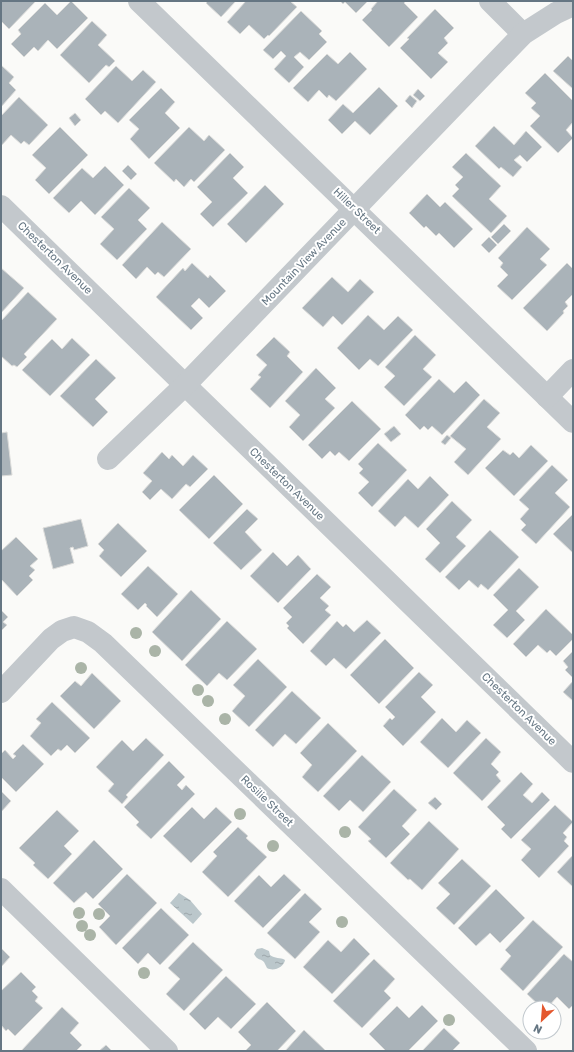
<svg xmlns="http://www.w3.org/2000/svg" width="574" height="1052" font-family="Rubik,sans-serif">
	<defs>
		<pattern id="water-ripples" width="26" height="14" patternUnits="userSpaceOnUse"><rect width="26" height="14" fill="#bbc7cb"/><path d="M2 4q2-2 4 0t4 0M15 11q2-2 4 0t4 0" fill="none" stroke="#9ca6aa"/></pattern>
	</defs>
	<rect width="100%" height="100%" fill="#fafaf8"/>
	<g fill="url(#water-ripples)">
		<path d="M179,893L190,900L202,914L193,924L170,903Z"/>
		<path d="M262,948L269,951L270,955C275,959 280,957 285,960C284,967 274,972 267,968C266,966 265,964 264,962C260,958 258,961 254,954L257,949Z"/>
	</g>
	<g fill="#aab3b9" stroke="#dcdcda">
		<path d="M1,1H36L9,29L1,21Z"/>
		<path d="M71,1L88,18L57,49L48,40L38,51L34,47L24,57L11,44L21,34L18,30L45,3L57,15Z"/>
		<path d="M208,1H236L221,17L206,3Z"/>
		<path d="M246,1H290L297,7L269,36L268,35L264,39L249,25L240,34L227,22Z"/>
		<path d="M340,1H368L356,13L345,2L343,4Z"/>
		<path d="M378,1H406L404,3L418,17L389,47L362,20L372,10L371,9Z"/>
		<path d="M435,9L454,28L444,38L448,43L438,53L448,62L431,79L400,48L409,39L407,38Z"/>
		<path d="M301,11L322,31L319,34L327,42L309,60L300,52L294,57L304,67L289,83L274,69L286,56L281,51L273,59L263,50Z"/>
		<path d="M92,21L107,35L98,45L115,61L109,67L106,65L89,83L60,55Z"/>
		<path d="M350,52L367,69L336,101L329,95L327,98L319,90L308,102L293,88L327,54L338,64Z"/>
		<path d="M568,56L573,61V89L553,71Z"/>
		<path d="M1,65L14,77L9,83L16,90L1,107Z"/>
		<path d="M116,66L132,81L143,70L156,82L118,123L105,111L101,115L85,99Z"/>
		<path d="M545,73L573,101V122L566,130L573,138L558,153L530,126L540,116L531,108L536,103L525,93Z"/>
		<path d="M379,87L398,106L370,135L355,121L342,134L328,120L343,104L353,113Z"/>
		<path d="M161,88L175,102L165,113L180,128L149,159L130,139L139,129L129,120Z"/>
		<path d="M418,89L425,96L420,101L413,95Z"/>
		<path d="M410,95L417,101L412,108L405,101Z"/>
		<path d="M19,97L48,125L29,145L24,141L21,144L11,135L1,146V116Z"/>
		<path d="M75,113L81,120L75,126L69,118Z"/>
		<path d="M494,126L514,145L526,131L542,147L527,162L520,155L514,160L522,167L513,177L501,167L499,169L475,146Z"/>
		<path d="M60,127L88,155L49,194L35,180L46,168L32,155Z"/>
		<path d="M189,127L204,141L209,135L225,150L194,182L191,179L184,187L176,179L174,182L154,163Z"/>
		<path d="M230,153L244,167L233,178L248,193L213,227L200,214L212,202L197,187Z"/>
		<path d="M466,153L501,186L489,199L507,216L491,233L452,196L459,189L455,185L463,177L452,167Z"/>
		<path d="M128,165L137,174L131,180L122,171Z"/>
		<path d="M105,166L124,185L95,215L81,201L69,213L53,198L82,168L93,178Z"/>
		<path d="M265,185L284,204L246,243L227,224Z"/>
		<path d="M129,188L150,208L138,220L147,229L117,260L100,244L114,229L101,217Z"/>
		<path d="M427,194L440,207L445,202L473,229L454,248L439,233L436,236L426,226L424,228L409,213Z"/>
		<path d="M162,222L191,249L164,277L158,272L155,275L147,267L136,279L122,265Z"/>
		<path d="M504,224L511,231L498,244L491,237Z"/>
		<path d="M527,227L550,249L540,259L547,265L512,300L497,286L508,275L500,267L503,263L498,258Z"/>
		<path d="M489,237L497,245L489,253L481,245Z"/>
		<path d="M192,263L208,278L210,275L226,291L209,308L199,298L191,306L203,318L191,330L156,297L183,268L185,271Z"/>
		<path d="M567,263L573,269V294L565,302L568,306L563,311L564,313L547,331L523,308Z"/>
		<path d="M1,268L24,288L1,313Z"/>
		<path d="M332,277L348,292L360,279L374,292L342,325L333,316L323,327L302,308Z"/>
		<path d="M28,292L57,319L24,354L27,357L17,367L14,365L12,366L1,356V321Z"/>
		<path d="M368,315L384,330L398,316L413,330L378,366L370,359L359,370L337,348Z"/>
		<path d="M415,335L436,355L423,369L432,377L404,406L384,387L395,376L385,367Z"/>
		<path d="M274,337L290,352L287,356L303,372L270,408L250,389L261,377L258,375L267,365L256,355Z"/>
		<path d="M72,338L90,355L50,396L22,370L52,339L62,349Z"/>
		<path d="M96,359L116,378L95,399L108,412L93,427L60,396Z"/>
		<path d="M316,368L336,388L325,399L335,408L303,441L289,427L300,415L285,401Z"/>
		<path d="M439,379L454,393L466,381L480,395L442,435L432,426L428,430L424,426L420,430L405,415Z"/>
		<path d="M484,399L500,413L487,427L501,439L468,475L454,462L466,449L450,436Z"/>
		<path d="M352,401L381,429L349,461L339,452L335,456L330,451L322,459L308,445Z"/>
		<path d="M394,426L401,434L391,442L384,434Z"/>
		<path d="M7,432L12,475L1,476V433Z"/>
		<path d="M447,435L451,438L445,445L441,442Z"/>
		<path d="M378,443L407,470L372,507L358,493L369,482L359,473L363,469L358,464Z"/>
		<path d="M531,445L548,461L514,496L485,468L503,450L510,455L513,452L519,458Z"/>
		<path d="M162,452L169,459L172,455L183,466L193,455L208,469L190,487L186,484L172,499L161,489L150,500L142,492L152,481L143,473Z"/>
		<path d="M552,465L568,480L555,493L570,507L536,544L521,530L526,525L520,519L529,509L519,500Z"/>
		<path d="M214,475L243,504L209,539L179,510Z"/>
		<path d="M430,476L449,495L418,528L405,516L395,527L378,511L408,479L418,489Z"/>
		<path d="M452,501L472,520L456,537L466,546L440,573L425,559L440,543L426,529Z"/>
		<path d="M247,509L258,519L245,532L262,550L241,570L213,543Z"/>
		<path d="M572,515L573,516V553L553,534Z"/>
		<path d="M81,519L88,546L74,550L73,547L70,548L74,563L53,569L43,528Z"/>
		<path d="M118,523L147,551L121,577L99,556L104,550L98,544Z"/>
		<path d="M490,530L519,557L488,590L481,584L478,588L469,580L459,590L445,577Z"/>
		<path d="M16,537L38,559L30,566L35,570L29,576L33,580L17,596L1,579V551Z"/>
		<path d="M273,552L287,566L298,555L311,569L278,603L250,576Z"/>
		<path d="M148,566L178,594L157,617L146,606L147,605L145,603L138,610L121,594Z"/>
		<path d="M519,568L539,587L516,611L525,620L507,638L493,625L508,610L493,595Z"/>
		<path d="M317,574L331,587L320,598L329,606L325,610L331,615L303,644L287,628L289,626L286,623L292,617L283,608Z"/>
		<path d="M191,590L221,619L182,661L152,632Z"/>
		<path d="M546,609L573,635V639L556,656L550,650L547,653L538,645L526,657L513,644Z"/>
		<path d="M1,610L8,617L3,622L7,625L1,631Z"/>
		<path d="M367,620L381,633L346,669L334,658L326,666L310,651L337,621L343,627L346,624L354,632Z"/>
		<path d="M227,621L257,649L227,680L219,673L207,686L185,665Z"/>
		<path d="M385,639L414,668L379,704L350,675Z"/>
		<path d="M573,651V678L565,670L568,667L563,661Z"/>
		<path d="M258,659L287,687L249,727L232,711L245,696L233,685Z"/>
		<path d="M419,672L433,685L421,697L436,712L403,746L383,726L390,718L392,720L395,717L385,707Z"/>
		<path d="M92,673L121,701L94,729L60,696L75,681L81,686Z"/>
		<path d="M573,681V701L563,692Z"/>
		<path d="M292,691L321,718L296,744L285,734L273,747L255,730Z"/>
		<path d="M52,702L90,738L75,753L67,745L61,751L58,749L51,756L30,736L41,723L36,719Z"/>
		<path d="M442,718L456,732L467,720L481,733L448,768L420,742Z"/>
		<path d="M328,723L357,751L318,792L302,777L312,765L300,753Z"/>
		<path d="M146,738L164,755L126,795L128,797L122,804L108,791L114,784L96,767L122,740L133,751Z"/>
		<path d="M486,738L501,752L491,764L499,772L496,775L501,781L482,801L453,773Z"/>
		<path d="M23,744L44,764L16,792L1,777V754L5,750L13,759L16,756L13,754Z"/>
		<path d="M362,755L391,782L363,812L350,800L339,811L323,796Z"/>
		<path d="M169,761L185,777L177,785L182,790L186,785L195,794L151,839L136,825L139,822L124,807Z"/>
		<path d="M521,772L533,784L523,795L532,803L542,792L550,800L511,839L501,829L505,825L487,807Z"/>
		<path d="M394,789L417,810L402,826L410,834L386,858L368,841L371,839L358,827Z"/>
		<path d="M1,791L11,801L1,812Z"/>
		<path d="M435,797L442,804L436,810L428,803Z"/>
		<path d="M555,805L573,822L563,833L567,837L564,841L569,846L539,878L521,860L531,849L521,840Z"/>
		<path d="M192,807L204,819L216,807L232,822L191,863L163,836Z"/>
		<path d="M57,810L79,831L64,846L72,854L48,879L33,865L35,863L19,848Z"/>
		<path d="M429,821L459,849L422,890L410,879L408,880L390,863Z"/>
		<path d="M238,827L248,836L246,838L267,857L228,897L202,872L217,856L213,852Z"/>
		<path d="M94,840L123,869L93,899L86,892L74,903L53,883Z"/>
		<path d="M573,855V887L557,872Z"/>
		<path d="M462,859L491,886L454,925L436,908L450,894L438,883Z"/>
		<path d="M127,874L157,903L116,945L99,927L110,916L98,904Z"/>
		<path d="M284,874L301,890L263,928L234,901L259,875L271,887Z"/>
		<path d="M496,889L525,918L500,943L490,933L476,946L458,928Z"/>
		<path d="M305,893L322,909L309,922L320,932L295,959L267,933Z"/>
		<path d="M161,908L189,935L160,965L148,953L138,964L122,948Z"/>
		<path d="M533,920L563,947L523,991L500,969L511,956L505,950Z"/>
		<path d="M354,938L370,954L332,994L303,967L328,940L341,952Z"/>
		<path d="M193,942L223,970L184,1011L166,994L180,979L168,968Z"/>
		<path d="M1,948L10,957L1,967Z"/>
		<path d="M564,954L573,962V1005L569,1009L557,997L547,1008H542L527,994Z"/>
		<path d="M374,959L395,979L384,991L391,998L362,1028L333,1001Z"/>
		<path d="M21,972L36,987L32,991L38,997L35,1001L43,1008L15,1036L8,1029L6,1031L1,1025V991Z"/>
		<path d="M226,976L256,1004L231,1029L218,1017L205,1030L189,1014Z"/>
		<path d="M267,1002L296,1031L277,1051H245L251,1045L238,1032Z"/>
		<path d="M422,1005L438,1021L408,1051H386L369,1034L397,1006L409,1018Z"/>
		<path d="M62,1007L79,1023L70,1033L82,1045L76,1051H21Z"/>
		<path d="M444,1028L460,1043L452,1051H422Z"/>
		<path d="M304,1030L326,1051H285Z"/>
		<path d="M106,1045L112,1051H99Z"/>
	</g>
	<g fill="none" stroke-linecap="round" stroke-linejoin="round">
		<g stroke="#c3c8cc" stroke-width="22">
			<path d="M139,1L573,422"/>
			<path d="M490,1L523,34"/>
			<path d="M1,206L573,762"/>
			<path d="M547,397L573,370"/>
			<path d="M108,459L185,385L523,34L556,13L573,5"/>
			<path d="M1,692L51,639L62,631L74,627L88,632L103,643L526,1051"/>
			<path d="M1,889L167,1051"/>
		</g>
	</g>
	<g fill="#aab4a7">
		<circle cx="136" cy="633" r="6"/>
		<circle cx="155" cy="651" r="6"/>
		<circle cx="81" cy="668" r="6"/>
		<circle cx="198" cy="690" r="6"/>
		<circle cx="208" cy="701" r="6"/>
		<circle cx="225" cy="719" r="6"/>
		<circle cx="240" cy="814" r="6"/>
		<circle cx="345" cy="832" r="6"/>
		<circle cx="273" cy="846" r="6"/>
		<circle cx="79" cy="913" r="6"/>
		<circle cx="99" cy="914" r="6"/>
		<circle cx="342" cy="922" r="6"/>
		<circle cx="82" cy="926" r="6"/>
		<circle cx="90" cy="935" r="6"/>
		<circle cx="144" cy="973" r="6"/>
		<circle cx="449" cy="1020" r="6"/>
	</g>
	<g text-anchor="middle" dominant-baseline="central" stroke-width="4" stroke-linejoin="round" paint-order="stroke">
		<g font-size="11" fill="#657683" stroke="#fff">
			<text transform="translate(357 211) rotate(44)">Hiller Street</text>
			<text transform="translate(55 258) rotate(44)">Chesterton Avenue</text>
			<text transform="translate(304 262) rotate(-46)">Mountain View Avenue</text>
			<text transform="translate(287 484) rotate(44)">Chesterton Avenue</text>
			<text transform="translate(519 709) rotate(44)">Chesterton Avenue</text>
			<text transform="translate(267 801) rotate(44)">Rosilie Street</text>
		</g>
	</g>
	<rect width="574" height="1052" fill="none" stroke="#657683" stroke-width="4"/>
	<g transform="translate(542 1020) rotate(206)"><circle r="19" fill="#ffffff" stroke="#c1c8cd"/>
	<path d="M0-3L7 15L0 10L-7 15Z" fill="#e4572e"/>
	<text y="-6" font-size="11" font-weight="bold" text-anchor="middle" fill="#657683">N</text>
	</g>
</svg>
